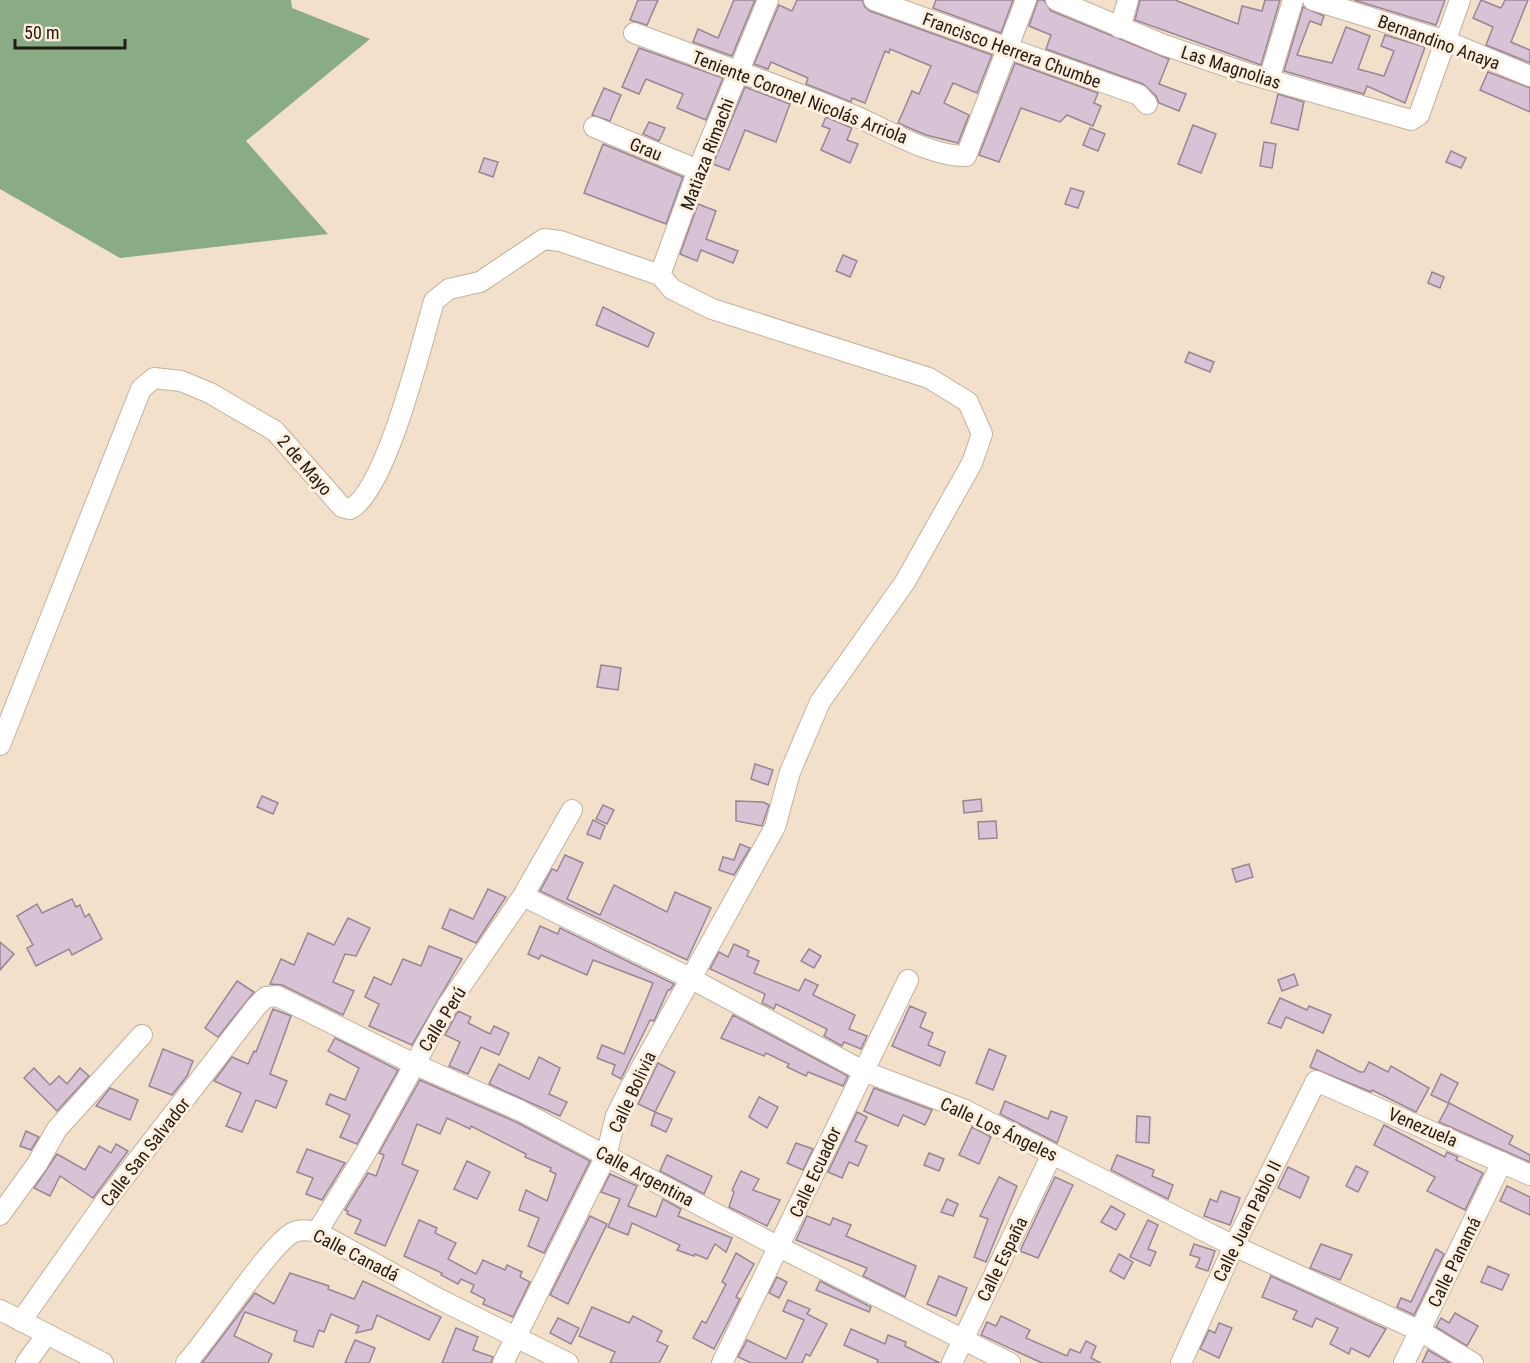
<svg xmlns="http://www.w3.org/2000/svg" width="1530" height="1363" font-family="'Roboto Condensed',sans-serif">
	<rect width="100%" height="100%" fill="#f3e0cb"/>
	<path fill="#8aac85" d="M0,0H291L292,8L370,39L246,141L328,234L120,258L0,189Z"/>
	<g fill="#d8c2d5" stroke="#998596" stroke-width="1.5">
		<path d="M638,0H658L647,25L630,20Z"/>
		<path d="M734,0H755L732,56L693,42L698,29L718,38Z"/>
		<path d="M797,0H862L865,7L870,11L992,55L977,93L953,83L944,103L969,115L958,143L926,135L898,123L912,91L919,94L931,66L890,49L889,53L885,51L865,103L852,98L851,102L806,84L808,78L771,62L768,69L754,64L779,5L792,11Z"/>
		<path d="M936,0H1013L1001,33L933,8Z"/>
		<path d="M1038,0H1044L1051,11L1169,59L1159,84L1186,94L1179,111L1159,103L1156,96L1143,84L1046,49L1051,35L1029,26Z"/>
		<path d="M1140,0H1175L1238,24L1242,6L1262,11L1265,0H1280L1261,65L1135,20Z"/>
		<path d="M1354,0H1445L1436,25Z"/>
		<path d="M1481,0L1501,8L1505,0H1528L1511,42L1530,50V63L1486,45L1493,27L1473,18Z"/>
		<path d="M1303,7L1324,16L1321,25L1310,21L1297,55L1332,63L1346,27L1370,36L1358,69L1384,76L1394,51L1381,46L1385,35L1425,47L1405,103L1367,86L1364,94L1284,71Z"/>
		<path d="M639,48L723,78L706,120L677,108L683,94L646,79L639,94L622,87Z"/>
		<path d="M1015,63L1098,93L1094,103L1101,106L1093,126L1067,115L1060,122L1021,108L999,162L979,155Z"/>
		<path d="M1488,72L1530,88V112L1480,90Z"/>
		<path d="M745,87L790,104L776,142L745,130L729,170L713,164Z"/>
		<path d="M604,88L621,95L610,121L592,115Z"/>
		<path d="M1278,94L1304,102L1298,130L1271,123Z"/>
		<path d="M826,117L852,128L847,140L858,144L850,163L821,150L830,129L822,126Z"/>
		<path d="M649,122L665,128L659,141L643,134Z"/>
		<path d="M1193,125L1216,134L1201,173L1178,164Z"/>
		<path d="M1090,128L1105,134L1098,151L1083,145Z"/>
		<path d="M1264,142L1276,144L1272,168L1260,166Z"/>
		<path d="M603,144L683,177L666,224L584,193Z"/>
		<path d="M1451,151L1466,158L1461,168L1446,162Z"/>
		<path d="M484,158L498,162L493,177L479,172Z"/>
		<path d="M1071,188L1084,192L1078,208L1065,204Z"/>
		<path d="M698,204L716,211L706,239L738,251L733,263L701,250L697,261L680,254Z"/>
		<path d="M843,255L857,261L850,277L836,271Z"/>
		<path d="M1432,272L1444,277L1440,288L1428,283Z"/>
		<path d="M603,307L654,333L648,347L596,325Z"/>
		<path d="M1189,352L1214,362L1210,372L1185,362Z"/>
		<path d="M601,665L621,668L618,690L597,687Z"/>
		<path d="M755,764L773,770L768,785L751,779Z"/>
		<path d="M262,796L278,803L273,814L257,807Z"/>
		<path d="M981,799L982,811L964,813L963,801Z"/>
		<path d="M736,801L763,802L769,805L762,826L736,821Z"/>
		<path d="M603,805L614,810L607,824L596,819Z"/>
		<path d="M593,820L605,826L600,839L587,834Z"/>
		<path d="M996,821L997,838L979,839L978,822Z"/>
		<path d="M740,844L750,848L734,875L719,870L723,857L734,860Z"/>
		<path d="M565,855L583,863L567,899L600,915L614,885L667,912L675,892L711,908L687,960L540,891L552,869L557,871Z"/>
		<path d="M1249,864L1253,877L1236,882L1232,869Z"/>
		<path d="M488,889L506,897L476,943L442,928L450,909L473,919Z"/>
		<path d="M72,899L76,907L80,905L85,917L89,914L102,939L72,955L69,949L36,966L27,948L33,945L17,916L37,904L42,913Z"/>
		<path d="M348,918L370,928L356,956L345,954L333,982L354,991L343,1015L282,985L270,984L281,959L294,965L308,933L334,945Z"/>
		<path d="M540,926L558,934L560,928L674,984L670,990H668L654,1021L650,1020L621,1079L612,1074L615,1065L597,1058L602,1045L624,1054L653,983L593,960L587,975L541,955L539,959L528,954Z"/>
		<path d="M0,942L14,954L0,970Z"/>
		<path d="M734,944L749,951L747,956L759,961L754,973L799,991L805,979L818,985L813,995L855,1015L849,1029L867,1036L861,1049L844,1042L842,1046L824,1036L827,1029L776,1004L774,1009L762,1003L765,994L710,969L719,952L728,957Z"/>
		<path d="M429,946L462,959L412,1045L369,1026L379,1004L365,997L374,977L391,985L403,959L421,966Z"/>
		<path d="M809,949L821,956L814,968L801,961Z"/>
		<path d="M1294,974L1298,985L1282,991L1278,980Z"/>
		<path d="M237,981L254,992L218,1037L205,1028Z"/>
		<path d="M1280,998L1307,1010L1309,1006L1331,1015L1323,1033L1286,1017L1281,1028L1268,1023Z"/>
		<path d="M910,1006L926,1013L920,1027L933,1033L928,1045L945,1052L940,1066L892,1046Z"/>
		<path d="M273,1009L291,1016L270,1074L287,1081L276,1108L256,1100L242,1132L226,1126L241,1093L214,1081L232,1057L248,1064L254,1051L256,1052Z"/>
		<path d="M458,1011L471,1017L468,1023L490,1034L494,1026L509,1033L499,1055L481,1047L468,1074L449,1066L460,1042L445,1035Z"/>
		<path d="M733,1015L848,1076L843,1086L808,1072L806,1076L787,1067L789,1064L766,1053L764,1056L721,1038Z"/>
		<path d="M335,1038L398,1070L357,1144L340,1137L350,1115L326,1104L330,1094L345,1100L359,1068L328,1051Z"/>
		<path d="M163,1049L193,1061L187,1076L172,1095L149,1086Z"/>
		<path d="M989,1049L1006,1056L993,1090L976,1083Z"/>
		<path d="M1317,1050L1360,1072H1364L1369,1062L1388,1072L1391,1066L1429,1088L1416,1112L1372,1090L1371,1092L1310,1067Z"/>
		<path d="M539,1057L560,1068L549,1094L567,1102L560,1116L489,1084L499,1064L529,1079Z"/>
		<path d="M658,1063L675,1072L655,1112L638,1104Z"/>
		<path d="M34,1068L50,1085L59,1076L67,1084L80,1068L89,1076L57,1111L24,1078Z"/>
		<path d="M1441,1074L1458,1083L1448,1103L1431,1095Z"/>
		<path d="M420,1080L516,1122L590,1161L544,1253L528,1246L539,1218L519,1210L526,1190L547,1201L556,1174L550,1171L551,1168L525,1157L526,1154L471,1126L470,1129L447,1118L440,1134L417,1124L402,1164L418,1171L385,1246L355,1233L361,1220L347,1214L348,1211L345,1210L368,1173L376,1176L384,1155L379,1153Z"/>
		<path d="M110,1088L138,1100L130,1120L96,1106Z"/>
		<path d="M874,1088L932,1110L925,1125L903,1115L898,1126L864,1111Z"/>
		<path d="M759,1097L778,1107L767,1128L749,1117Z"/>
		<path d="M1005,1101L1048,1119L1051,1111L1067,1117L1057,1143L1000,1114Z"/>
		<path d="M1449,1103L1513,1136L1509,1144L1530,1155V1162L1439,1122Z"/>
		<path d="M655,1112L672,1119L666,1132L651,1125Z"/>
		<path d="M857,1112L867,1117L855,1141L867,1146L858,1166L849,1162L842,1178L828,1172Z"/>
		<path d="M1137,1116L1150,1117L1149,1143L1136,1142Z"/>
		<path d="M1384,1125L1445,1157L1447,1152L1458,1157L1456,1160L1483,1173L1465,1210L1427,1191L1435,1177L1374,1145Z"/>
		<path d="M972,1127L991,1137L979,1164L959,1155Z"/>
		<path d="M26,1131L39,1137L31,1150L20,1146Z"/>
		<path d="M796,1143L813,1149L803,1170L787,1163Z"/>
		<path d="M116,1144L128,1151L93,1198L60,1176L50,1196L34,1188L57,1154L85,1170L99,1146L111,1153Z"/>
		<path d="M307,1149L345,1163L322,1200L306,1194L313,1178L297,1172Z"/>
		<path d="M929,1153L944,1159L939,1171L924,1165Z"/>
		<path d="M667,1155L712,1176L704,1194L660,1171Z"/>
		<path d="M1117,1155L1154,1170L1152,1176L1173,1185L1168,1199L1111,1170Z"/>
		<path d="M467,1161L490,1172L477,1199L454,1189Z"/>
		<path d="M1356,1166L1368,1172L1358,1192L1346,1186Z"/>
		<path d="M1288,1167L1309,1177L1300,1198L1278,1188Z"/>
		<path d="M741,1171L759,1179L753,1190L780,1200L767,1226L729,1207L734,1192L732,1190Z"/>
		<path d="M610,1174L637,1186L628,1206L656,1217L663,1199L681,1209L678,1216L732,1238L726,1252L715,1244L707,1259L695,1254L694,1256L677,1250L680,1245L632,1223L628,1235L608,1227L620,1199L601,1192Z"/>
		<path d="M999,1177L1017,1186L986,1262L974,1257L988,1219L980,1216Z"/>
		<path d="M1055,1177L1073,1185L1038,1258L1020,1251Z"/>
		<path d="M1507,1186L1530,1197V1215L1500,1201Z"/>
		<path d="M1221,1191L1240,1198L1230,1225L1204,1216L1210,1199L1217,1202Z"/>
		<path d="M947,1199L958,1204L953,1216L941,1212Z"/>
		<path d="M1111,1206L1125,1214L1116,1230L1101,1222Z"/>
		<path d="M590,1216L607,1224L568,1304L550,1295Z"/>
		<path d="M807,1216L830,1225L833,1218L851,1225L846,1236L916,1266L905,1297L863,1276L867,1268L796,1240Z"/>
		<path d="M419,1220L437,1228L435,1233L456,1243L448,1259L476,1274L483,1260L505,1270L507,1265L522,1272L520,1277L530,1282L513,1317L483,1304L485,1299L471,1292L474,1285L461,1279L458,1284L441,1275L442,1273L404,1256Z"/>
		<path d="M1148,1220L1158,1225L1148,1249L1156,1252L1150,1266L1130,1257Z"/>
		<path d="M1194,1244L1215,1251L1208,1271L1196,1267L1200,1258L1190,1255Z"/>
		<path d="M1321,1244L1352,1255L1340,1280L1310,1268Z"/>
		<path d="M1436,1249L1444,1254L1414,1315L1397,1307L1401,1298L1411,1302Z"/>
		<path d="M736,1253L754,1264L736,1297L740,1299L714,1349L693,1338L702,1321L706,1323L726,1284L722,1282Z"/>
		<path d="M1119,1254L1133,1262L1124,1279L1110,1271Z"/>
		<path d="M1488,1266L1509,1275L1502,1290L1481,1282Z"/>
		<path d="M290,1273L329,1286L328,1289L354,1299L363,1281L441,1317L429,1340L377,1315L372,1329L356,1333L359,1326L331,1314L324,1332L319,1330L313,1347L294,1341L297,1331L245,1312L234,1336L272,1354L268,1363H202L255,1293L274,1304Z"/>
		<path d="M939,1276L967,1288L956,1316L927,1304Z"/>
		<path d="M1271,1276L1386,1329L1369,1357L1351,1348L1349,1354L1330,1344L1338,1328L1316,1318L1312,1327L1293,1319L1297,1311L1262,1297Z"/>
		<path d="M777,1277L787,1282L779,1298L769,1293Z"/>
		<path d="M820,1281L871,1307L869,1312L816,1290Z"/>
		<path d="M788,1300L810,1309L807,1314L827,1324L810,1356L806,1354L802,1363H751L738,1357L747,1340L786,1359L804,1320L783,1311Z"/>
		<path d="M592,1307L629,1323L633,1316L662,1331L657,1341L668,1346L659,1363H610L615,1352L579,1336Z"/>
		<path d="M1455,1313L1478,1326L1467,1346L1436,1327L1441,1318L1449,1323Z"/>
		<path d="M1001,1316L1030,1330L1026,1338L1067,1356L1070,1349L1080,1353L1086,1341L1096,1346L1091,1358L1101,1363H1042L981,1335L987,1322L996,1326Z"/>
		<path d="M558,1318L579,1328L571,1344L550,1333Z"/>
		<path d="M1219,1323L1232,1328L1219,1358L1200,1349L1209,1330L1215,1333Z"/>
		<path d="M456,1328L478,1337L473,1350L493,1357L491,1363H442Z"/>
		<path d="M851,1329L885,1344L888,1335L906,1342L905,1346L940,1363H877L878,1360L844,1345Z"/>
		<path d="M355,1340L375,1348L369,1363H345Z"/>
		<path d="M1428,1350L1450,1363H1422Z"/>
	</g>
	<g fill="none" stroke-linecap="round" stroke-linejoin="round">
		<g stroke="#c3b19c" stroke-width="22">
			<g id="minor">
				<path d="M874,0L1139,95L1147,104"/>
				<path d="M1056,0L1164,45L1246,73L1411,120L1419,115L1460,0"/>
				<path d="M1313,0L1446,41L1530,76"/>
				<path d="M1120,28L1128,0"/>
				<path d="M634,33C706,60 779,85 850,114C883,127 930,157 966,156L1026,0"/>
				<path d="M1269,79L1293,0"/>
				<path d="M594,127L698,170"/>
				<path d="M660,275L698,170L768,0"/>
				<path d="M0,745L141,389L154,378L181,381L210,393L275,431L342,507L350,509C386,492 422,342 434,301L449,289L480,282L544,239L560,241L660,275L672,289L712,309L929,378L968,402L982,434L972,463L905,582L820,702L790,772L775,827L630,1088L616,1116L606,1156L503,1363"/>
				<path d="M523,896L690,978L863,1071L963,1109L1234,1246L1420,1331L1473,1363"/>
				<path d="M0,1215L37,1164L57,1129L142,1035"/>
				<path d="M317,1232L365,1154L447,1006L523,896L572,810"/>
				<path d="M0,1310L103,1363"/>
				<path d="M21,1321L105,1202L256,1007L266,997L277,996L414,1064L521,1111L779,1247L1010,1363"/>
				<path d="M26,1363L47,1334"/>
				<path d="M186,1363C209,1339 272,1241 294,1232C302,1229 309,1230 317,1232L439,1299L568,1363"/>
				<path d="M722,1363L908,980"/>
				<path d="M952,1363L1052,1154"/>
				<path d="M1181,1363L1234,1246L1316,1081L1530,1175"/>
				<path d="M1404,1363L1502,1162"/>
			</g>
		</g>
		<use href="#minor" stroke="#fff" stroke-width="20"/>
	</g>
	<g text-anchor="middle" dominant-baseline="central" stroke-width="6" stroke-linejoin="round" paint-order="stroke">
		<g font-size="18" fill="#231c14" stroke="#fdeedd">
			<text transform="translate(1439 42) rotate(20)">Bernandino Anaya</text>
			<text transform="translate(1012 50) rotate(20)">Francisco Herrera Chumbe</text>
			<text transform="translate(1231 67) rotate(18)">Las Magnolias</text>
			<text transform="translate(800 97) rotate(21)">Teniente Coronel Nicolás Arriola</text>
			<text transform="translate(646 149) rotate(22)">Grau</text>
			<text transform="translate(707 154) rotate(-69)">Matiaza Rimachi</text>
			<text transform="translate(305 465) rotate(49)">2 de Mayo</text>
			<text transform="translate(442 1019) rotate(-58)">Calle Perú</text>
			<text transform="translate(632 1092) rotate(-65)">Calle Bolivia</text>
			<text transform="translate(1423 1127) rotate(23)">Venezuela</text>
			<text transform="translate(999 1129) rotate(25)">Calle Los Ángeles</text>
			<text transform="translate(145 1152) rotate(-52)">Calle San Salvador</text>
			<text transform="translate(815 1172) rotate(-65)">Calle Ecuador</text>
			<text transform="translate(645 1176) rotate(28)">Calle Argentina</text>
			<text transform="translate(1247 1221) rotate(-64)">Calle Juan Pablo II</text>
			<text transform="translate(356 1255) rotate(27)">Calle Canadá</text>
			<text transform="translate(1002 1259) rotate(-64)">Calle España</text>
			<text transform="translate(1454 1262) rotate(-64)">Calle Panamá</text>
		</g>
	</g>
	<path d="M15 39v9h110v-9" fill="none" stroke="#231c14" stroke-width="3"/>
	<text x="24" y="39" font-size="18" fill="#231c14" stroke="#fdeedd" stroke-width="4.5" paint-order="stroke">50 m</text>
</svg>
